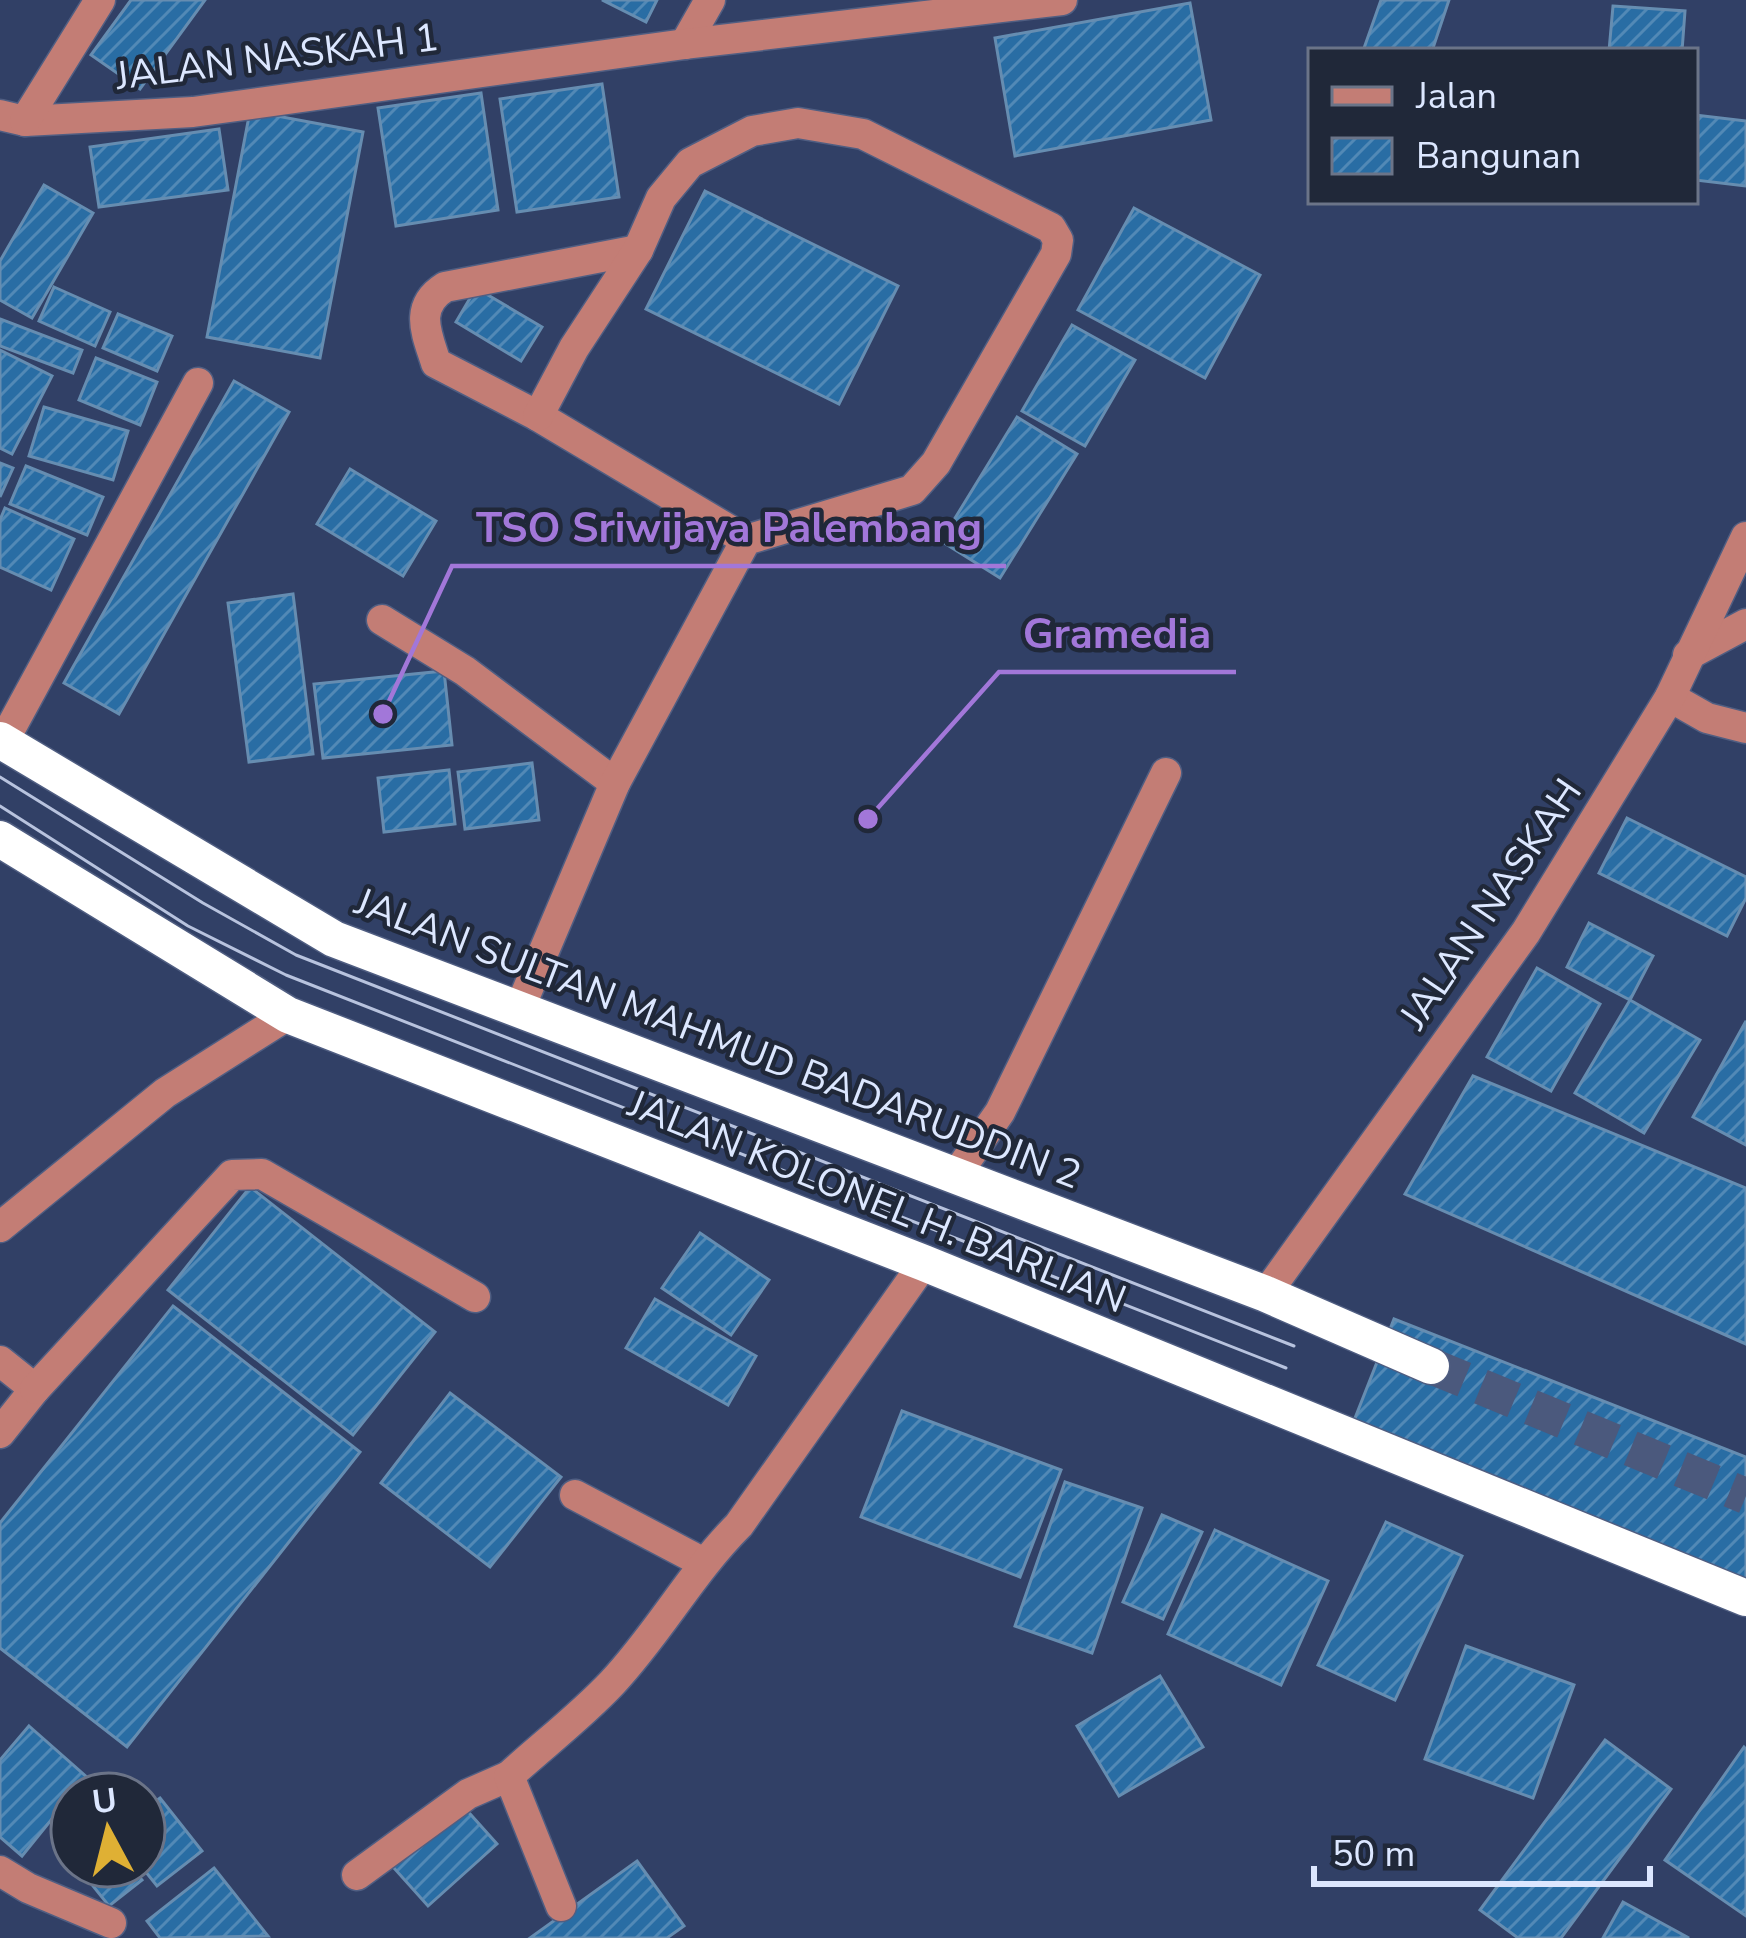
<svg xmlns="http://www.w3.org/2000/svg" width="1746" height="1938" font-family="'Nunito Sans',sans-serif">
	<defs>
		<pattern id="building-hatch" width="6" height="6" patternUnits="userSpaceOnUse" patternTransform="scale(3)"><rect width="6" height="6" fill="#296da4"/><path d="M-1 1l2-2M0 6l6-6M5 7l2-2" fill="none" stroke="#5289b6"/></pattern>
	</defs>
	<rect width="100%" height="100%" fill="#314066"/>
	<g fill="url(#building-hatch)" stroke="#668db1" stroke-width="3">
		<path d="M131,0H205L140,89L91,55Z"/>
		<path d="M602,0H657L646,22Z"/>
		<path d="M1381,0H1449L1432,51H1363Z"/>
		<path d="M1190,3L1211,120L1015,156L995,38Z"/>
		<path d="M1613,6L1685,11L1682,51H1609Z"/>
		<path d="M602,84L619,197L517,212L500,99Z"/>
		<path d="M481,93L498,210L396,226L378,108Z"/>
		<path d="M250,111L363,132L320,358L207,337Z"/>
		<path d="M1695,115L1746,121V186L1695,180Z"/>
		<path d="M219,129L228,190L99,207L90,147Z"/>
		<path d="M44,185L93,213L32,318L0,300V261Z"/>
		<path d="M705,191L898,286L839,404L646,309Z"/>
		<path d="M1134,208L1260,275L1205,378L1078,310Z"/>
		<path d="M54,287L110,312L95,346L39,321Z"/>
		<path d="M476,288L542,327L521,361L456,322Z"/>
		<path d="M118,314L172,336L157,371L103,348Z"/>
		<path d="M0,319L82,350L73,373L0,346Z"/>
		<path d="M1072,325L1135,360L1085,446L1022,411Z"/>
		<path d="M0,350L52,376L12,454L0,448Z"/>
		<path d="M96,358L157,382L140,425L79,400Z"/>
		<path d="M234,381L289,412L119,714L64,683Z"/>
		<path d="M44,407L128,431L113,480L29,456Z"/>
		<path d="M1017,417L1077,454L1000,578L941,541Z"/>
		<path d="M0,463L13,468L0,497Z"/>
		<path d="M26,466L103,497L87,535L10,504Z"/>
		<path d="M350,469L436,521L403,576L317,524Z"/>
		<path d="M5,508L74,539L51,590L0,567V520Z"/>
		<path d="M293,594L313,754L249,762L228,603Z"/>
		<path d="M444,671L452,745L323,758L314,684Z"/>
		<path d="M532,763L539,820L465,829L458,772Z"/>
		<path d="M449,770L455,824L384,832L378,778Z"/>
		<path d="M1627,818L1746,877V898L1727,936L1599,873Z"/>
		<path d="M1589,923L1653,956L1630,1000L1567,967Z"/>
		<path d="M1537,968L1600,1004L1551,1091L1487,1057Z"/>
		<path d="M1630,1000L1700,1040L1644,1133L1575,1093Z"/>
		<path d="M1746,1021V1145L1693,1117Z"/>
		<path d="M1473,1076L1746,1188V1344L1405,1194Z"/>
		<path d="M250,1187L435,1332L353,1435L168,1290Z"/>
		<path d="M700,1233L769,1280L731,1335L662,1288Z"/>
		<path d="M655,1299L756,1356L728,1405L626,1348Z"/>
		<path d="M173,1306L360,1452L127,1747L0,1648V1523Z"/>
		<path d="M1394,1319L1746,1457V1592L1348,1436Z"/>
		<path d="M450,1393L561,1477L490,1567L381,1483Z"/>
		<path d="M902,1411L1061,1470L1020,1577L861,1517Z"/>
		<path d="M1065,1482L1142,1508L1092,1653L1015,1626Z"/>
		<path d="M1162,1515L1202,1532L1163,1619L1123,1602Z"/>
		<path d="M1386,1522L1462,1556L1395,1700L1318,1665Z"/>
		<path d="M1215,1530L1328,1581L1281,1685L1168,1634Z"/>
		<path d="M1466,1646L1574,1685L1533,1798L1425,1759Z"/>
		<path d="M1160,1676L1203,1747L1119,1796L1077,1726Z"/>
		<path d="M29,1726L89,1779L72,1794L22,1856L0,1837V1760Z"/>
		<path d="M1605,1740L1671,1789L1561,1938H1518L1480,1910Z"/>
		<path d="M1744,1747L1746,1749V1916L1665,1860Z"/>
		<path d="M160,1798L202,1851L157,1886L141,1866H144V1810Z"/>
		<path d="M463,1806L497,1844L428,1906L393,1867Z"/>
		<path d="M637,1861L684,1926L667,1938H530Z"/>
		<path d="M77,1866H130L142,1880L109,1906Z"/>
		<path d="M214,1868L268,1936L160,1938L147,1921Z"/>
		<path d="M1623,1902L1689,1938H1603Z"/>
	</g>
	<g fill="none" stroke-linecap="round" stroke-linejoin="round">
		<path stroke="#4b597d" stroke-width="36" stroke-dasharray="36 18" stroke-linecap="butt" d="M1431,1366L1746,1496"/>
		<g stroke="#505e82" stroke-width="33">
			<g id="minor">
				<path d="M685,44L710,0"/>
				<path d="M0,115L25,121L193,112L685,44L1062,0"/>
				<path d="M25,121L100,0"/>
				<path d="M638,250L445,287C413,307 427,334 436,363L538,416L746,540"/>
				<path d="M382,620L465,671L615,783"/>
				<path d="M1688,655L1746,624"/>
				<path d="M1670,697L1707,718L1746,728"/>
				<path d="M3,742L198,383"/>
				<path d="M519,1010L615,783L746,540L912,490L936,463L1056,254L1058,240L1051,228L863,134L798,123L752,131L690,163L661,198L638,250L574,348L538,416"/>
				<path d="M956,1175L1000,1112L1166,773"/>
				<path d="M0,1227L165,1093L288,1015"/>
				<path d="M1266,1294L1526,932L1670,697L1746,537"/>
				<path d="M0,1361L35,1389L0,1433"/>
				<path d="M35,1389L232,1175L262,1174L475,1297"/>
				<path d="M575,1495L702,1562"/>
				<path d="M0,1871L28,1888L111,1923"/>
				<path d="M357,1875L468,1794L509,1776"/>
				<path d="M561,1906L509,1776C543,1745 581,1716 612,1683C659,1633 691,1573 739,1525L924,1263"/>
			</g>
		</g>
		<g stroke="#505e82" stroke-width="39">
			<g id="highway">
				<path d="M0,740L334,939L1266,1294L1431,1366"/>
				<path d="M0,839L288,1015L924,1263L1746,1598"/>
			</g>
		</g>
		<use href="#minor" stroke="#c37d75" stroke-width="30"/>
		<use href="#highway" stroke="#fff" stroke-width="36"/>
		<g stroke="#b8c3de" stroke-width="3">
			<path d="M0,777L203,903L296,955L1294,1346"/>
			<path d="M0,806L188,926L286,975L1286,1368"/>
		</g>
	</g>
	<g text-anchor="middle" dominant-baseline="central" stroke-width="9" stroke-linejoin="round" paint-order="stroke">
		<g font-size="39" fill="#dce7ff" stroke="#202839">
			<text transform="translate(277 57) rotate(-7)">JALAN NASKAH 1</text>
			<text transform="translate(1491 904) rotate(-56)">JALAN NASKAH</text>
			<text transform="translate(718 1039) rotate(21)">JALAN SULTAN MAHMUD BADARUDDIN 2</text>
			<text transform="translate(877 1202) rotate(22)">JALAN KOLONEL H. BARLIAN</text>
		</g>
	</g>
	<path fill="none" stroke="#a277d9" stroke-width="4.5" d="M383 714L452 566H1006M868 819L999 672H1236"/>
	<g fill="#a277d9" stroke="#202839" stroke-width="4.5">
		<circle cx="383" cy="714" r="12"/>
		<circle cx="868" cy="819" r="12"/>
	</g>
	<g font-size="42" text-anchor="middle" font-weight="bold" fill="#a277d9" stroke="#202839" stroke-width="9" stroke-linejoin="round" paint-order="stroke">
		<text x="729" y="542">TSO Sriwijaya Palembang</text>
		<text x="1117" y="648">Gramedia</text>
	</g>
	<rect x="1308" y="48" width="390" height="156" fill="#202839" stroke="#6b7488" stroke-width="3"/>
	<rect x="1332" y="87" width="60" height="18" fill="#c37d75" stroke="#6b7488" stroke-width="3"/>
	<text x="1416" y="108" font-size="36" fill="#dce7ff">Jalan</text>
	<rect x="1332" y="138" width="60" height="36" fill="url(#building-hatch)" stroke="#6b7488" stroke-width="3"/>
	<text x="1416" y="168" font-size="36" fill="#dce7ff">Bangunan</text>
	<g transform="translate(108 1830) rotate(353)"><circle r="57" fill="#202839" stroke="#6b7488" stroke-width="3"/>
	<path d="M0-9L21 45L0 30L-21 45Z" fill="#dfb034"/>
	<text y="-18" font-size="33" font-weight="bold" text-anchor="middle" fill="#dce7ff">U</text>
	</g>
	<path d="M1314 1866v18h336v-18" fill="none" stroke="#dce7ff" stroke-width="6"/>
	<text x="1332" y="1866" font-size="36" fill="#dce7ff" stroke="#202839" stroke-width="9" paint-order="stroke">50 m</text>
</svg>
